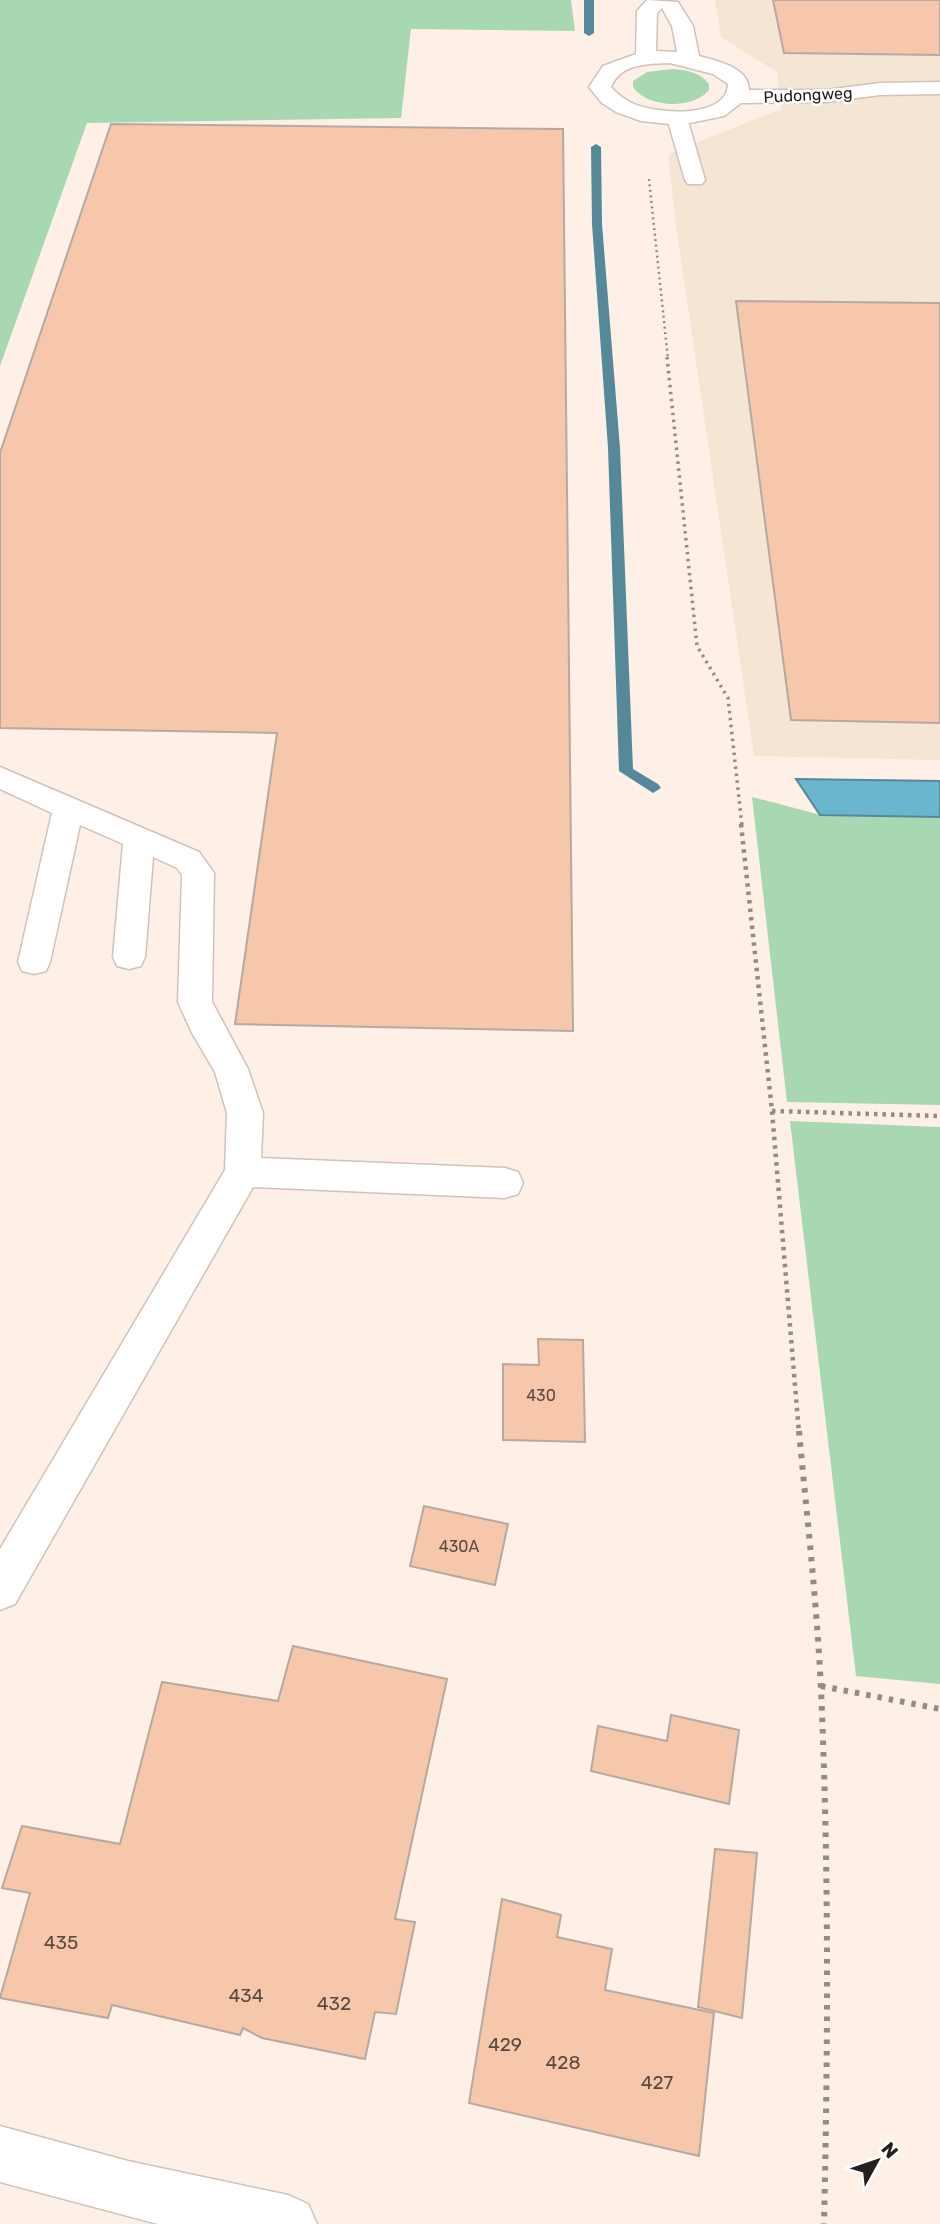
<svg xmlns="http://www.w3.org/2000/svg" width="940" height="2224" font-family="Rubik,sans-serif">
	<rect width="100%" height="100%" fill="#feefe7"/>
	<path fill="#f5e6d3" d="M715,0H940V760L754,756L676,226L668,154L781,109L777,72L721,37Z"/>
	<g fill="#a7d8b2">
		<path d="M0,0H571L575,31L411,29L401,118L87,123L0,366Z"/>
		<path d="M672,69C686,70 700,72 709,84V90C693,110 647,108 633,87V81L647,72Z"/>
		<path d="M752,797L821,815L940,817V1105L787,1102Z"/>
		<path d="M790,1121L940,1127V1684L856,1676Z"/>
	</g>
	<path fill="#6ab6cf" stroke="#55899a" stroke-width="2" d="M796,779L940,781V817L820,815Z"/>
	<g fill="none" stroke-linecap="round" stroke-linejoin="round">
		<g fill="#55899a" fill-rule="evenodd">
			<path d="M584,0H594V33L589,36L584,33Z"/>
			<path d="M596,144L601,147L602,224L620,448L633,769L658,784L661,788L653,793L619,771L608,448L592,224L591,147Z"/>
		</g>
	</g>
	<g fill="#f7c7ab" stroke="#b6a9a1" stroke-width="2">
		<path d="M773,0H940V55L784,53Z"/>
		<path d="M111,124L563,129L573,1031L235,1024L277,733L0,728V453Z"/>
		<path d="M736,301L940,303V723L791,720Z"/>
		<path d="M538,1339L583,1340L585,1442L503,1440V1364L539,1365Z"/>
		<path d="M424,1506L508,1524L495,1585L410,1566Z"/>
		<path d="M293,1646L447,1679L395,1919L415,1922L396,2014L375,2012L365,2059L262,2038L243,2028L240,2035L112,2005L108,2018L0,1998L30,1893L2,1888L22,1826L120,1844L162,1682L278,1701Z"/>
		<path d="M671,1715L739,1730L729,1804L591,1771L598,1726L667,1741Z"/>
		<path d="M715,1849L757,1853L742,2018L698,2007Z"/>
		<path d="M502,1899L561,1915L557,1937L612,1949L605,1990L714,2013L699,2156L469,2103Z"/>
	</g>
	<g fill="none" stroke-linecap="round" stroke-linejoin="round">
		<g stroke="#d0c2ba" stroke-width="3">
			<g id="service">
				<path d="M677,112L684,114L687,118L705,180L702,184H688L685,180L667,118L670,114Z"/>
				<path d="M0,767L199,852L214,873L212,1002L248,1069L263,1113L261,1158L505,1168L518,1172L523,1183L518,1194L505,1198L253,1187L15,1604L0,1610V1549L225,1170L227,1113L215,1072L192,1033L178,1002L182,875L177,868L153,857L145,957L141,966L129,969L117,966L113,957L123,844L80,825L50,962L46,971L34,974L22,971L18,962L52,813L0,789Z"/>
			</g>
		</g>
		<g stroke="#d0c2ba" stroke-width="3">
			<g id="tertiary">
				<path d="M647,0L678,2L693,26L699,56C717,61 749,67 749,90H826L880,83L940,82V94L880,95L826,102L741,103L724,116L680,125L641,121L616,112L602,103L589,87L603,66L636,54L637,11ZM662,8L672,26L677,52L656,51L657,13ZM670,63L713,74L728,84C727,120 654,114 632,103C624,99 617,94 611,87C621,63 648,64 670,63Z"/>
				<path d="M0,2126L128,2161L288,2195L308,2204L317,2224H158L0,2182Z"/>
			</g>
		</g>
		<path stroke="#958b85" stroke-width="2.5" stroke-dasharray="2 3.5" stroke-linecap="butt" d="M649,179L668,359"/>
		<path stroke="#958b85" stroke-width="3.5" stroke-dasharray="2.5 4.5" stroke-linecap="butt" d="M667,357L697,646L728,698L742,826"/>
		<g stroke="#958b85" stroke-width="4.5" stroke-dasharray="3.5 5" stroke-linecap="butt">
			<path d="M741,824L772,1111L799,1433"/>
			<path d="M772,1111L940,1116"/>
		</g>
		<g stroke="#958b85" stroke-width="6" stroke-dasharray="4.5 7" stroke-linecap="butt">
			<path d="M799,1431C807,1517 817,1604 821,1690C829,1868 828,2046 824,2224"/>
			<path d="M821,1686L940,1709"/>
		</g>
		<use href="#service" fill="#fff" fill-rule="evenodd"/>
		<use href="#tertiary" fill="#fff" fill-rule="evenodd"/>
	</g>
	<g text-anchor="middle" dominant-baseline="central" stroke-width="5" stroke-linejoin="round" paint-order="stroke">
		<g font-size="16" fill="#25201d" stroke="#fff">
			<text transform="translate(808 95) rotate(-3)">Pudongweg</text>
		</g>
		<g font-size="16" fill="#5a4a40">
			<text x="541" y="1395">430</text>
			<text x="459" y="1546">430A</text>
		</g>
		<g font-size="19" fill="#5a4a40">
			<text x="61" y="1942">435</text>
			<text x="246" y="1995">434</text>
			<text x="334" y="2003">432</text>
			<text x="505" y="2044">429</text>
			<text x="563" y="2062">428</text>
			<text x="657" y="2082">427</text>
		</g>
	</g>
	<g transform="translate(877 2161) rotate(50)" stroke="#ffffff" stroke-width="5" paint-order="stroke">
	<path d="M0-5L12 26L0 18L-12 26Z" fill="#25201d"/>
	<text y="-10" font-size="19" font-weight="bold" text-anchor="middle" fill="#25201d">N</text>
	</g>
</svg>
